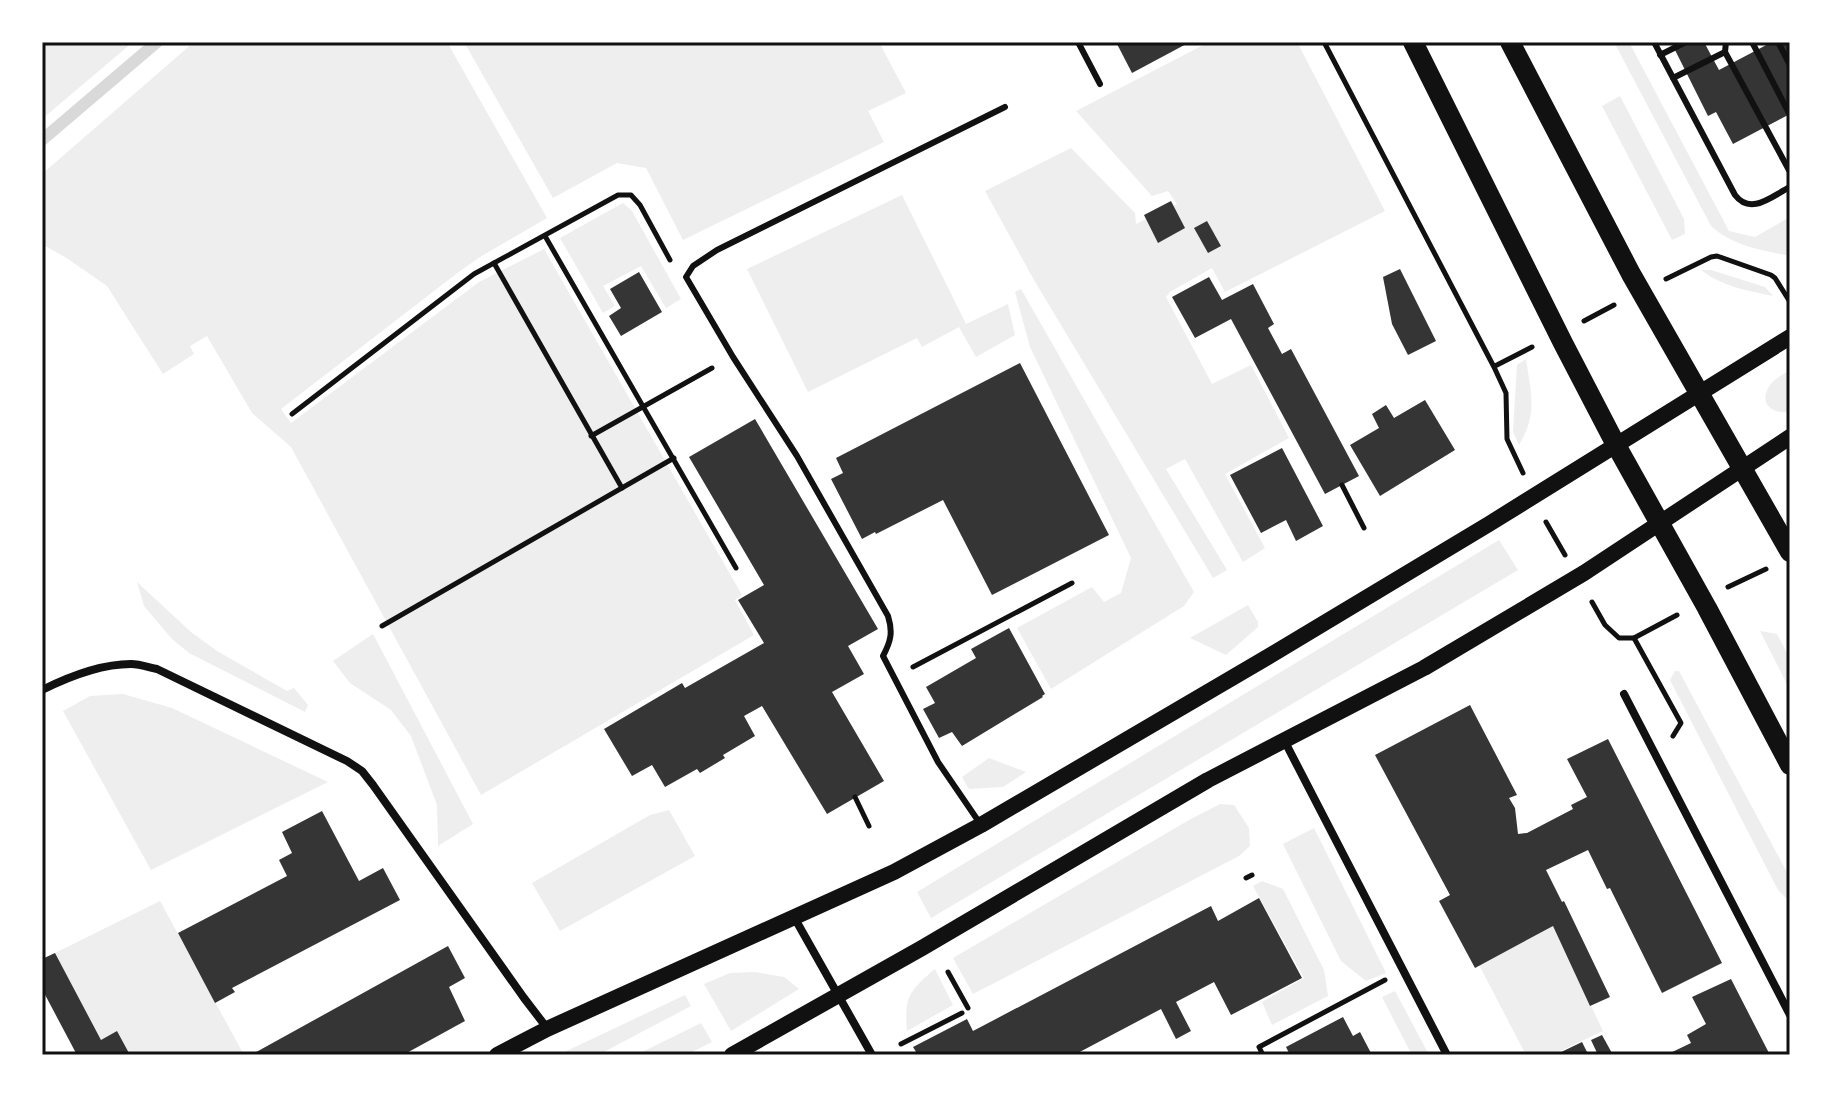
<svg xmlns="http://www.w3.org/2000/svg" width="1832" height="1097" font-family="'Public Sans',sans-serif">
	<rect width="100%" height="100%" fill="#fff"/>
	<g fill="#eee">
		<path d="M42,42H133L42,119Z"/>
		<path d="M194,42H447L547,218L480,257L460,271L281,409L291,423L479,282L544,249L742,595L735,600L754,635L481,795L291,447L252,413L207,336L190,346L194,354L163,374L107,286L68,259L42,244V174Z"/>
		<path d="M464,42H879L906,93L868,111L884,142L683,240L646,168L617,163L553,198Z"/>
		<path d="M1209,42H1297L1385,211L1225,292L1212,268L1170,292L1166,297L1212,384L1251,365L1289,438L1225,474L1265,548L1243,562L1185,459L1166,469L1227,570L1213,578L1034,280L985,191L1071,148L1135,213L1136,224L1177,204L1168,191L1152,196L1076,111Z"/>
		<path d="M1614,42H1629L1729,231L1755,237L1790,217V256C1761,250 1733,246 1711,226Z"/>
		<path d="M1620,96L1684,219L1685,234L1672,240L1602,106Z"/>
		<path d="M902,195L966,324L1008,304L1015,335L976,357L959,327L922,347L917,338L808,392L747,269Z"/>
		<path d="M623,203L632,211L681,299L666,308L641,266L603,286L615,306L603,313L560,238Z"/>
		<path d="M1701,270H1711L1765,287L1773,296C1748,291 1721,286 1701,270Z"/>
		<path d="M1021,289L1194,592L1184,606L1051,689L1017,628L1092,587L1104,602L1121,593L1131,558L1030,347L1015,292Z"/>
		<path d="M1526,359C1531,394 1538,413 1519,445L1513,432L1517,365Z"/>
		<path d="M1790,370V412C1775,414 1759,406 1768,388C1772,380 1782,375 1790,370Z"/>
		<path d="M1499,540L1518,570L931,918L917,892Z"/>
		<path d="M137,582L191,632L217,651L287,691L294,688L308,705L305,712L189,653L172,639L144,606Z"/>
		<path d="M1248,605L1258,622V627L1226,655L1190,638Z"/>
		<path d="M1760,631L1777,634L1790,659V690Z"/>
		<path d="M373,634L473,824L438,846L437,805L411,736L391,710L350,683L333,661Z"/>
		<path d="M1675,671H1679L1790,878V902L1778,890L1670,680Z"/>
		<path d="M123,694L172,708L328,782L151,870L63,711L90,696Z"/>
		<path d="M989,758L1026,772L1003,787L969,789L962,777Z"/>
		<path d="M1220,804L1234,805L1249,828L1250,846L1239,856L973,994L953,958L1189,820Z"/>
		<path d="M669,810L695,856L560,931L532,883L650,815Z"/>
		<path d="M1314,828L1386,973L1366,981L1341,961L1283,844Z"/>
		<path d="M1262,881L1283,889L1324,970L1328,996L1272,1025L1262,1002L1304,978L1253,886Z"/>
		<path d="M160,901L244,1055H130L117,1032L101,1040L55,953Z"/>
		<path d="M1553,926L1603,1031L1552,1055H1526L1479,965Z"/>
		<path d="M935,969L953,1005L907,1031C904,997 909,991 935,969Z"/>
		<path d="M755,972L784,977L799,989L731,1031L704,984L730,973Z"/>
		<path d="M1395,991L1429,1055H1412L1382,997Z"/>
		<path d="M685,995L691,1006L598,1055H558Z"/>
		<path d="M701,1023L712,1042L686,1055H636Z"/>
	</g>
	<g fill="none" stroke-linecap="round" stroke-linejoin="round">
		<path stroke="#d9d9d9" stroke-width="12" d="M42,140L157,42"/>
	</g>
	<g fill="#353535">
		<path d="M1116,42H1190L1132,73Z"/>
		<path d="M1671,42H1704L1719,70L1772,42H1790V114L1733,144L1716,112L1708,116Z"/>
		<path d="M1171,201L1185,228L1158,243L1144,215Z"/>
		<path d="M1207,221L1221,246L1208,253L1194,228Z"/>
		<path d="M1400,269L1436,341L1408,355L1392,324L1383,277Z"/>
		<path d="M639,272L662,312L621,336L609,316L621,308L610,289Z"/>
		<path d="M1209,277L1222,300L1253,284L1274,324L1268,328L1282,354L1291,349L1359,476L1325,494L1231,319L1195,338L1172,297Z"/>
		<path d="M1020,363L1109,535L992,595L943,500L876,534L875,532L862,539L831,479L843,473L836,458Z"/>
		<path d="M1425,400L1455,450L1380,496L1350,445L1379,428L1372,414L1386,405L1394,418Z"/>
		<path d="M755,419L878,629L848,646L864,674L832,692L884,781L827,814L762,706L744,716L755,736L723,755L725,758L700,773L697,769L665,787L652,765L632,776L604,729L682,683L685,688L764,643L738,600L764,585L689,457Z"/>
		<path d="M1282,448L1323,526L1296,541L1286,520L1261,533L1230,475Z"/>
		<path d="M1009,628L1045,694L1042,696L1043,697L962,746L952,732L939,738L923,709L935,703L926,687L976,658L971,649Z"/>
		<path d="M1470,705L1517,795L1509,798L1515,808L1518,834L1527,833L1573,809L1571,805L1587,797L1567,759L1608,739L1722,963L1662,993L1610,888L1607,889L1588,850L1546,870L1562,902L1564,901L1610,997L1590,1006L1553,926L1475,968L1439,901L1450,895L1375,755Z"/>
		<path d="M322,811L359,881L383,868L400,900L232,988L235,992L215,1003L178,933L287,876L279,860L292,853L282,832Z"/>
		<path d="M1259,898L1302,978L1231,1015L1214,982L1176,1002L1191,1031L1176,1039L1161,1009L1074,1055H918L913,1047L967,1019L973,1031L1211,906L1218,921Z"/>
		<path d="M448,946L465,978L449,987L465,1021L403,1055H251Z"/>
		<path d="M55,953L101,1040L117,1031L130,1055H77L42,989V959Z"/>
		<path d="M1731,979L1770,1055H1666L1691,1043L1687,1035L1706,1024L1692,997Z"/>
		<path d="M1343,1017L1353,1036L1360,1032L1372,1055H1290L1286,1047Z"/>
		<path d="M1602,1035L1613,1055H1598L1591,1040Z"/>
		<path d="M1582,1042L1588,1054L1585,1055H1555Z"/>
	</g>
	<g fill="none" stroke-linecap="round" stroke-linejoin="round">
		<g stroke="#111" stroke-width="5">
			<path d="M1324,42L1494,367L1506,393L1507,439L1523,473"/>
			<path d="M545,236L736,568"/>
			<path d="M494,263L622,488"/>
			<path d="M1666,279L1711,257L1717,256L1771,275L1775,278L1790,302"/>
			<path d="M1584,321L1614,305"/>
			<path d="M1495,366L1532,347"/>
			<path d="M292,414L474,274L618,195H631L640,205L670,260"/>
			<path d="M591,436L712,368"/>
			<path d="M1342,485L1364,528"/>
			<path d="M1546,522L1565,555"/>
			<path d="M1728,587L1766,569"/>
			<path d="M1592,602L1605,625L1619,638H1634L1677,615"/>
			<path d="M382,626L674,458"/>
			<path d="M1634,638L1681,723L1673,736"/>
			<path d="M913,667L1072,583"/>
			<path d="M855,797L869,826"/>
			<path d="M1246,878L1252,875"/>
			<path d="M948,972L968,1008"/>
			<path d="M901,1044L962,1013"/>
			<path d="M1263,1055L1259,1047L1385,980"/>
		</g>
		<g stroke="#111" stroke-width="6">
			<path d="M1078,42L1100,84"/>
			<path d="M1654,42L1735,195C1751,216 1772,196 1790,187"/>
			<path d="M1726,42L1725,52L1790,172"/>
			<path d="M1752,42L1790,115"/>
			<path d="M1778,42L1790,65"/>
			<path d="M1660,55L1686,42"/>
			<path d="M1673,78L1725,52"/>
			<path d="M979,822L938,762L883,656C891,641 893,632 888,616L797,456L733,357L686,277L693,266L717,250L1005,107"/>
		</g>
		<g stroke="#111" stroke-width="8">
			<path d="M42,690C68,677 101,664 131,664C139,664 148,667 157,669L347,761L362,771L373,785L524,998L547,1028"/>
			<path d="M1624,694L1790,1015"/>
			<path d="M1284,740L1447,1055"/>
			<path d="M794,917L872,1055"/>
		</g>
		<g stroke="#111" stroke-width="16">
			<path d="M497,1055L547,1029L894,872L981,825L1266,658L1489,524L1790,337"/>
			<path d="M732,1055L922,948L1208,780L1424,668L1584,573L1790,437"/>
		</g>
		<g stroke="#111" stroke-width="20">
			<path d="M1413,42L1563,343L1616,445L1707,608L1790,765"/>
			<path d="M1510,42L1631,274L1790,552"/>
		</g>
	</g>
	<rect width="1832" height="1097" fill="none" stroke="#ffffff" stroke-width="88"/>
	<rect x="44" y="44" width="1744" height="1009" fill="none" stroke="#111" stroke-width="3"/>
</svg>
